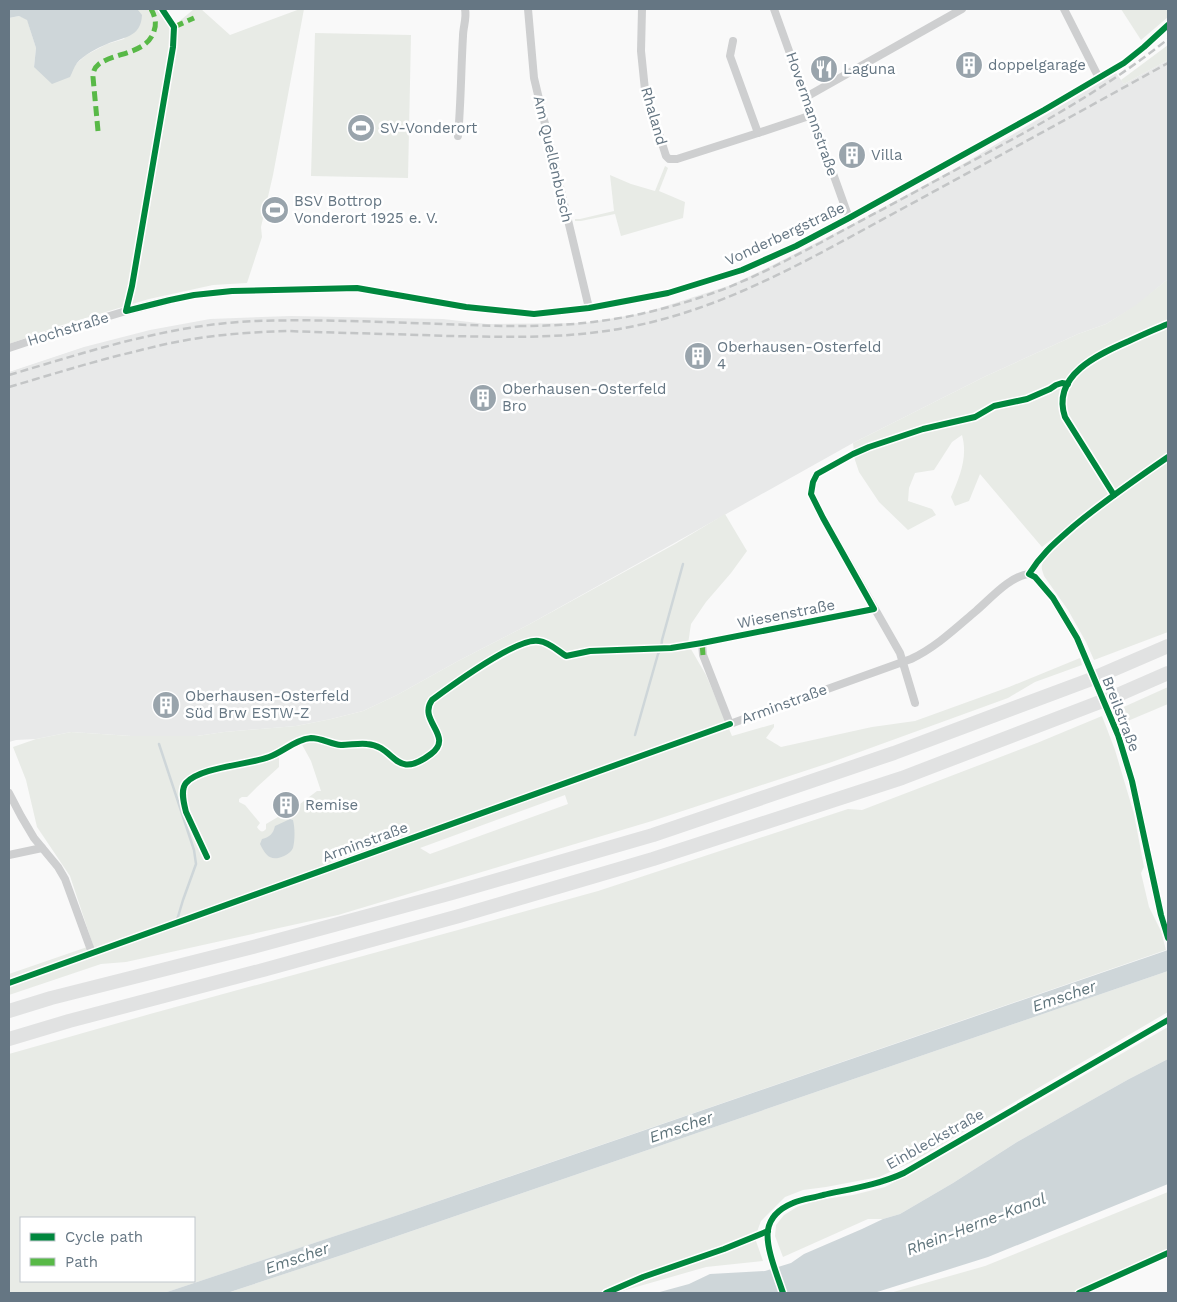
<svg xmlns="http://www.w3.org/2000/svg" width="1177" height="1302" font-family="'Work Sans',sans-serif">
	<rect width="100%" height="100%" fill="#f9f9f9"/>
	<path fill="#e8e9e9" d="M1168,60V279L1136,306L1106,324L1078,334L986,376L853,443L528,625L458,661L397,695L363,711L331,719L296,726L224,732L197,736H131L71,732L36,739L16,740L9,742V372L84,347L150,330L210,319L291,316L443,319L487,324L585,323L644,313L731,285L767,268L849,226L958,167L1116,73L1124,84Z"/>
	<g fill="#e8ebe6" fill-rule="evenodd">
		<path d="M134,9H165L176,24L194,9H201L230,35L300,9H304L273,175L261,227L262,237L247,283L213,285L149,299L59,326L9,344V18L19,16L27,19L36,48L34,67L76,64L86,55L107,44L124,39L138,10Z"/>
		<path d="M1121,9H1168V17L1141,40Z"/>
		<path d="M315,33L411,35L408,178L311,176Z"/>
		<path d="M1168,45V60L1124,84L1121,80Z"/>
		<path d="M665,166L668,168L659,191L685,202L683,218L621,236L615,214L581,221H575V219H580L614,211L610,175L631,184L655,191Z"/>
		<path d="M1168,279V453C1123,481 1084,514 1042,547L980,474L969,501L955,506L951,497C960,476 968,457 962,435L952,442L934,470L915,473L909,488L908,501L932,509L936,515L908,530L879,502L859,472L855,460L853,443L986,376L1078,334L1106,324L1136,305Z"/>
		<path d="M1168,462V632L1094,660L1086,642L1068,610L1044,576C1043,572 1041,569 1042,565C1045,554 1058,546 1066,539C1098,511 1132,486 1168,462Z"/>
		<path d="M725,514L747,551L731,573L706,602L691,624L688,644L706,675L732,736L774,724V727L766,738L781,747L872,727L915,721L1009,687L1080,658L1082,665L1035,682L1008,698L832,762L652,821L338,915L126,962L101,964L9,995V974L93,945L70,876L37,827L26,780L13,747L36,739L71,732L131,736H197L224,732L296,726L331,719L363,711L397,695L458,661L528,625L675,544ZM300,741L311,761L321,791H317L300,804L266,824V829C263,833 260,832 257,827L260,823L245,805L239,802V799L242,797H247L257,787L279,767V753ZM565,795L568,804L430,854L420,848Z"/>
		<path d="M1168,687V704L1123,723L1117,710Z"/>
		<path d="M1102,716L1115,750L1134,814L1144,867L1141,873L1149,907L1161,931L1166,950L398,1215L164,1293H9V1054L150,1014L458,930L598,891L848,809L862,810L1037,743ZM21,1218H194V1281H21Z"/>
		<path d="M1168,971V1012L912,1162L879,1177L826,1187L803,1190L785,1197L761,1221L758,1229L756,1241L763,1261L706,1267L615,1293H227L345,1254Z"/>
		<path d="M1168,1027V1059L1129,1079L1017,1142L953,1183L900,1214L883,1219H868L783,1257L775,1236L776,1225L784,1215L797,1207L818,1200L853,1195L885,1187L957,1148Z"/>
		<path d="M1168,1192V1252L1118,1273L1077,1293H890L985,1266Z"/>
	</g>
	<g fill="#ced6d9">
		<path d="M9,9H134L138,10L142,15C141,38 123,37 107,44C97,48 84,55 77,63C74,67 72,73 70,77L52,84L34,67L36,48L27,20L19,16L9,18Z"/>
		<path d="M290,819L293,820C295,828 295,840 293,848C291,852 288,854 284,856C271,862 266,856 260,844L262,839C270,837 273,834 275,826Z"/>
		<path d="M1168,950V971L345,1254L227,1293H164L398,1215Z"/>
		<path d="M1168,1059V1184L988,1257L874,1293H656L689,1284L710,1274L765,1271L791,1263L804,1254L862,1229L883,1219L900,1214L953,1183L1017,1142L1129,1079Z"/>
	</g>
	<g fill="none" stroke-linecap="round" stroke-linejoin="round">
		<g stroke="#ced6d9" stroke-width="2.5">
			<path d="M635,735L658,654L661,649L662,640L683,564"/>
			<path d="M159,744L194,850L196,864L183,900L177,920"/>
		</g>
		<g stroke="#cecfd0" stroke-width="8">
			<path d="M528,9L534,78L589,308"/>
			<path d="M642,9L641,51L645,90L666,156L669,159H677L758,133"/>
			<path d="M774,9L849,218"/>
			<path d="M1064,9L1099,78"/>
			<path d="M733,41L730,56L758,133L812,115"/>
			<path d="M806,97L962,9"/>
			<path d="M458,136C461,103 461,69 463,36C463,27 467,18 465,9"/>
			<path d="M9,348L60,331L126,311L170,300L194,295L232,291L357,288L466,307L534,314L589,308L668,293L742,270L796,246L849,218L1044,110L1124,63L1144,47L1168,25"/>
			<path d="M813,482L811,494L823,518L900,653L915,703"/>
			<path d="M1029,574L1035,577L1053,598L1077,638L1118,735L1132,781L1161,915L1168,938"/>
			<path d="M730,724L703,655L702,643L874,609"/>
			<path d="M9,793L21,816L34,838L58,867L65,879L92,953"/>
			<path d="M9,855L42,848"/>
			<path d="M9,983L911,659C935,648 956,628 976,611C991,598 1010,576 1029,574C1042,553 1056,542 1074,526C1104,501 1136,479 1168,457"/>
			<path d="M783,1293C778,1277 765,1247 768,1230C770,1217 781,1208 793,1203C802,1199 813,1198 823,1195C850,1189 878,1185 904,1173L1168,1020"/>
		</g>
		<g stroke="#e1e2e2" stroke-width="14">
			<path d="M9,1011L51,998L253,947L452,893L653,835L894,753L1089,680L1168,646"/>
			<path d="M9,1039L69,1021L263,970L459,916L653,859L902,778L1113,697L1168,673"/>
		</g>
		<g stroke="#c3c5c6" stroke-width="2.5" stroke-dasharray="8 4" stroke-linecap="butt">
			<path d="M9,375C90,351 171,324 257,321C319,319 382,322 443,324C493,326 543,328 593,322C634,317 674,307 713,293C750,280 785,261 820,243C858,222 897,202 935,181C1015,138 1097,96 1168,39"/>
			<path d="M9,387C50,375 91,362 133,352C153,347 173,342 193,339C224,334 256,332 287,331C341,333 395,334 449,336C507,337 566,339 624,328C724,310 809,259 898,211C988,162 1078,113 1168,63"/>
		</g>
		<g stroke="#58b947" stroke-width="5" stroke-dasharray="10 5" stroke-linecap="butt">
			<path d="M174,27L194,18"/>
			<path d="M98,131L93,77C93,71 95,67 99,64C116,52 147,54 154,31C157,23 155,16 151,9"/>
			<path d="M703,655L702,643H705"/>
		</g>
		<g stroke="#fff" stroke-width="9">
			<g id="cycleway">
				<path d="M162,9L174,27L173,47L132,286L126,311L170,300L194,295L232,291L357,288L466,307L534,314L589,308L668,293L742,270L796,246L849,218L1044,110L1124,63L1144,47L1168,25"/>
				<path d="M1168,457C1136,479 1104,501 1074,526C1056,542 1042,553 1029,574L1035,577L1053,598L1077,638L1118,735L1132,781L1161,915L1168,938"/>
				<path d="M1114,495L1065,417C1051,375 1099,354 1129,341C1142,335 1155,329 1168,324"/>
				<path d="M207,857L186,812C184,804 180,790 186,783C200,767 248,765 269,757C283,752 296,739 311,738C321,738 331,744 341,745C350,745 359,743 367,744C396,746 394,782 431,754C455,736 417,721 432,700C451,686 518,637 539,641C549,642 558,651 566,656L590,651L671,648L702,643L874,609L823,518L811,494L813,482L817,474L853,454L869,447L923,429L975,417L994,406L1027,399L1050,389L1056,385L1062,383L1068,384"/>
				<path d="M9,983L730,724"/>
				<path d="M606,1293L643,1277L724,1249L768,1231"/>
				<path d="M783,1293C778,1277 765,1247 768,1230C770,1217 781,1208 793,1203C802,1199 813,1198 823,1195C850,1189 878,1185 904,1173L1168,1020"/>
				<path d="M1079,1293L1168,1253"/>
			</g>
		</g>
		<use href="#cycleway" stroke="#00873e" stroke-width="6"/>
	</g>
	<defs>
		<g id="building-disc" transform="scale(1.4375)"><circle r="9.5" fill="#99a4ac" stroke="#fff"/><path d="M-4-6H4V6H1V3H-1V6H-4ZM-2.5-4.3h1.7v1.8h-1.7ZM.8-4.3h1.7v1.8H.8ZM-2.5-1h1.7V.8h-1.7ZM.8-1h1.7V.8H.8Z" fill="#fff"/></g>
		<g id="restaurant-disc" transform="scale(1.4375)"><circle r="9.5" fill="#99a4ac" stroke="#fff"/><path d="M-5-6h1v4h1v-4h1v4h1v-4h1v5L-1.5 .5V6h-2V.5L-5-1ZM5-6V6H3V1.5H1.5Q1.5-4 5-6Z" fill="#fff"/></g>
		<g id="stadium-disc" transform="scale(1.4375)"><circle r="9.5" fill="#99a4ac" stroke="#fff"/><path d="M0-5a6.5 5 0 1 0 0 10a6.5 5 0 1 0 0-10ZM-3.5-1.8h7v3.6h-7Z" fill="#fff"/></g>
	</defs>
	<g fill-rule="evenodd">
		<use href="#building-disc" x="969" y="65"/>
		<use href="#restaurant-disc" x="824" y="69"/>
		<use href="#stadium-disc" x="361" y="128"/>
		<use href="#building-disc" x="852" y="155"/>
		<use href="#stadium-disc" x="275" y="210"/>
		<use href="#building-disc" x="698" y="356"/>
		<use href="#building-disc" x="483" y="398"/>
		<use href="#building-disc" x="166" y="705"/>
		<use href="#building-disc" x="286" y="805"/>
	</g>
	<g text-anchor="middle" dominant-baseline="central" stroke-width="5" stroke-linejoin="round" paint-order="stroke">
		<g font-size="15" fill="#657683" stroke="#fff" text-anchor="start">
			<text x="988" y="65">doppelgarage</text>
			<text x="843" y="69">Laguna</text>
			<text x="380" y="128">SV-Vonderort</text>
			<text x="871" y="155">Villa</text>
			<text x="294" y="201">BSV Bottrop<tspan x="294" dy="17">Vonderort 1925 e. V.</tspan></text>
			<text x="717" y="347">Oberhausen-Osterfeld<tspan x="717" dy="17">4</tspan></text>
			<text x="502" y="389">Oberhausen-Osterfeld<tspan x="502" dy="17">Bro</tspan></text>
			<text x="185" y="696">Oberhausen-Osterfeld<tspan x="185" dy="17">Süd Brw ESTW-Z</tspan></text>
			<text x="305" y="805">Remise</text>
		</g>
		<g font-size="15" fill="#657683" stroke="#fff">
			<text transform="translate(812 114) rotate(71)">Hovermannstraße</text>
			<text transform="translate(654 116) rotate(74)">Rhaland</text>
			<text transform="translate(553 159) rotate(77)">Am Quellenbusch</text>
			<text transform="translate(785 234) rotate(-25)">Vonderbergstraße</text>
			<text transform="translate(68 329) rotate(-17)">Hochstraße</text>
			<text transform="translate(786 614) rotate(-11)">Wiesenstraße</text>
			<text transform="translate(784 704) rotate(-20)">Arminstraße</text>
			<text transform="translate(1121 714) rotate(69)">Breilstraße</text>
			<text transform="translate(365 842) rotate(-20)">Arminstraße</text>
			<text transform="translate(935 1139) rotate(-29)">Einbleckstraße</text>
		</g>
		<g font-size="16" font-style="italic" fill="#60757c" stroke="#fff">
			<text transform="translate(1064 996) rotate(-19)">Emscher</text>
			<text transform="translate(681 1127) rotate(-19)">Emscher</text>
			<text transform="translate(976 1224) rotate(-21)">Rhein-Herne-Kanal</text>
			<text transform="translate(297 1258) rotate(-19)">Emscher</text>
		</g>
	</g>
	<rect width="1177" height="1302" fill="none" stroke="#657683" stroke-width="20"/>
	<rect x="20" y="1217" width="175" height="65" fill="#ffffff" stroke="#c1c8cd"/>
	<rect x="30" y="1233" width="25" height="8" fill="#00873e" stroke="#c1c8cd"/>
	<text x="65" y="1242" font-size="15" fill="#657683">Cycle path</text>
	<rect x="30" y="1258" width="25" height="8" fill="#58b947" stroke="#c1c8cd"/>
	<text x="65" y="1267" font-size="15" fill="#657683">Path</text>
</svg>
